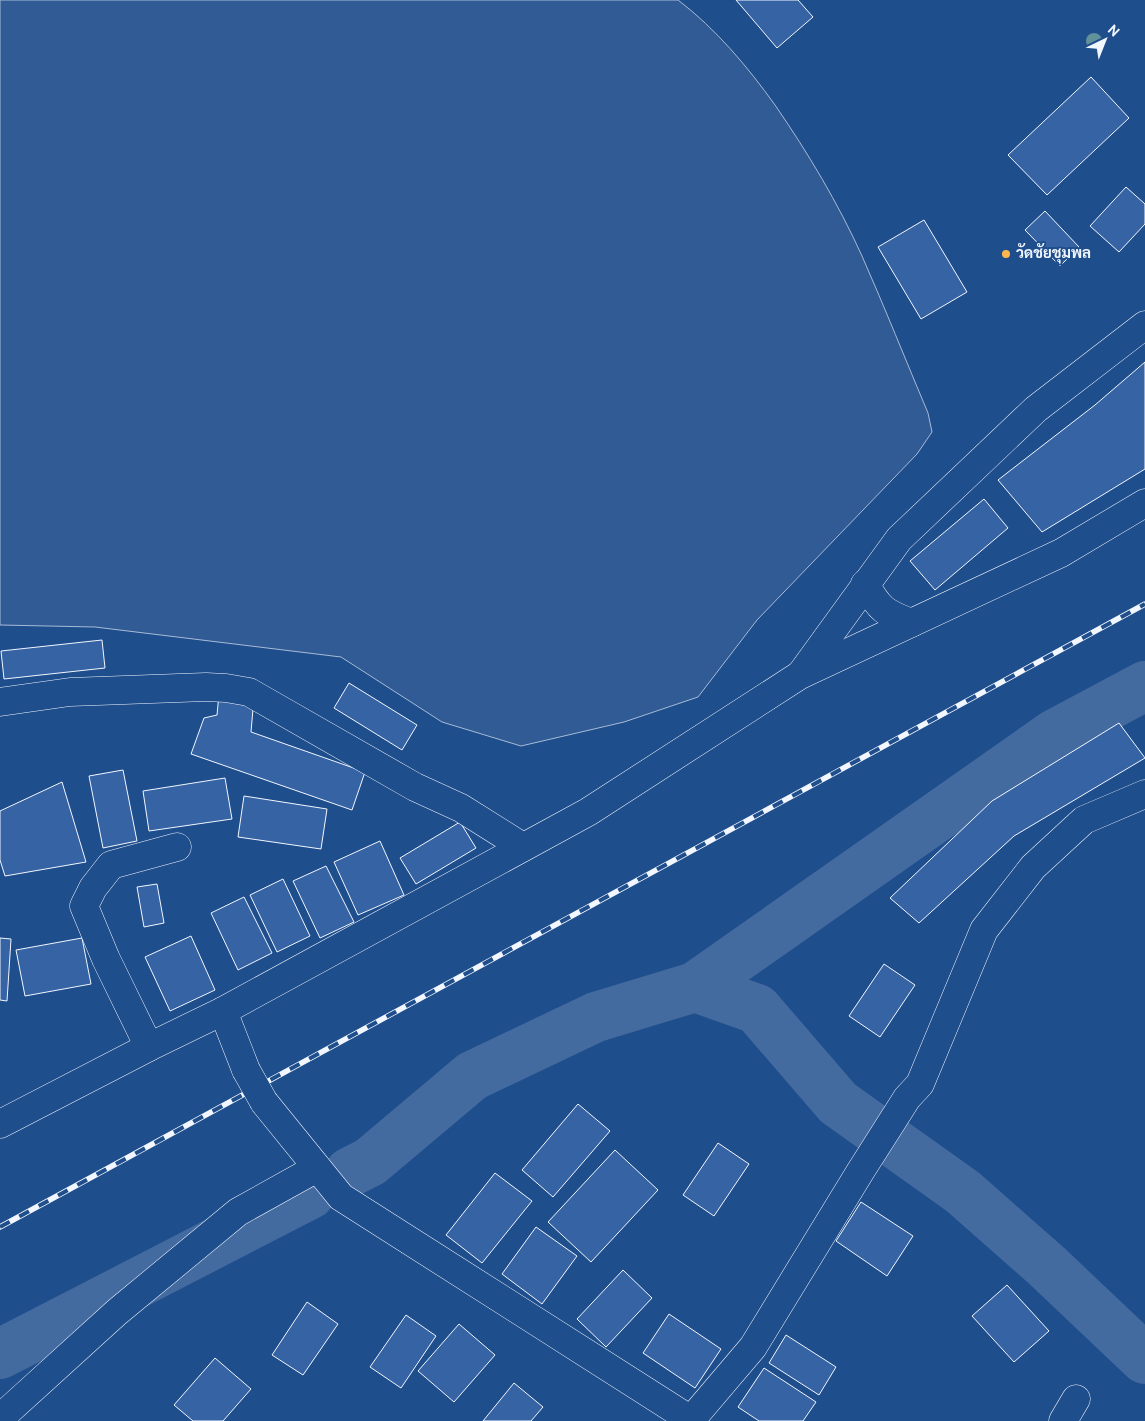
<svg xmlns="http://www.w3.org/2000/svg" width="1145" height="1421" font-family="Overpass,Sarabun,sans-serif">
	<rect width="100%" height="100%" fill="#1f4e8c"/>
	<path fill="#305b95" stroke="#a8bbd7" d="M0,0H678C716,29 747,66 775,105C808,153 838,203 862,256C885,308 906,361 928,413L932,432L917,454L757,620L698,697L624,722L521,746L442,722L341,657L95,627L0,625Z"/>
	<g fill="none" stroke-linecap="round" stroke-linejoin="round">
		<g stroke="#446ba0" stroke-width="50">
			<path d="M695,987L757,1009L838,1103L963,1192L1048,1267L1145,1359"/>
			<path d="M350,1172L370,1162L472,1076L596,1017L695,987L1055,734L1145,686"/>
			<path d="M0,1354L310,1194"/>
		</g>
	</g>
	<g fill="#3563a3" stroke="#f2f6ff">
		<path d="M736,0H798L813,17L777,48Z"/>
		<path d="M1091,77L1129,118L1047,195L1008,155Z"/>
		<path d="M1126,187L1145,204V224L1119,252L1090,226Z"/>
		<path d="M1045,211L1079,247L1060,266L1025,230Z"/>
		<path d="M924,220L967,292L921,319L878,247Z"/>
		<path d="M1145,362V469L1042,532L998,480L1095,405Z"/>
		<path d="M984,499L1008,528L935,590L910,561Z"/>
		<path d="M102,640L105,668L4,679L1,651Z"/>
		<path d="M349,683L417,725L402,750L334,708Z"/>
		<path d="M219,694L254,697L251,732L365,772L352,810L191,754L204,718L217,715Z"/>
		<path d="M1119,723L1145,758L1014,836L919,923L890,898L992,801Z"/>
		<path d="M123,770L137,841L103,848L89,776Z"/>
		<path d="M225,778L232,819L149,831L143,791Z"/>
		<path d="M62,782L86,862L5,876L0,860V811Z"/>
		<path d="M244,796L327,809L321,849L238,837Z"/>
		<path d="M460,822L476,848L416,884L400,858Z"/>
		<path d="M380,841L404,895L358,915L334,862Z"/>
		<path d="M326,866L354,922L320,938L293,881Z"/>
		<path d="M283,879L310,936L277,952L250,895Z"/>
		<path d="M157,884L164,923L144,927L137,887Z"/>
		<path d="M244,897L272,953L238,970L211,913Z"/>
		<path d="M191,936L215,990L170,1011L145,957Z"/>
		<path d="M0,938L11,939L7,1001L0,1000Z"/>
		<path d="M82,938L91,984L25,996L16,950Z"/>
		<path d="M884,964L915,985L880,1037L849,1016Z"/>
		<path d="M578,1104L610,1131L553,1197L522,1170Z"/>
		<path d="M718,1143L749,1164L714,1216L683,1195Z"/>
		<path d="M615,1150L658,1190L591,1262L548,1222Z"/>
		<path d="M495,1173L532,1201L482,1263L446,1235Z"/>
		<path d="M861,1202L913,1236L887,1276L836,1241Z"/>
		<path d="M536,1227L577,1256L542,1304L502,1274Z"/>
		<path d="M623,1270L652,1298L606,1347L577,1319Z"/>
		<path d="M1007,1285L1049,1331L1014,1362L972,1316Z"/>
		<path d="M307,1302L338,1324L303,1375L272,1355Z"/>
		<path d="M669,1314L721,1349L695,1388L643,1353Z"/>
		<path d="M406,1315L436,1336L401,1388L370,1367Z"/>
		<path d="M459,1324L495,1355L454,1402L418,1371Z"/>
		<path d="M786,1335L836,1367L819,1395L769,1363Z"/>
		<path d="M215,1358L251,1389L223,1421H193L174,1405Z"/>
		<path d="M764,1368L816,1402L803,1421H759L738,1407Z"/>
		<path d="M514,1383L543,1407L531,1421H483Z"/>
	</g>
	<g fill="none" stroke-linecap="round" stroke-linejoin="round">
		<g stroke="#f2f6ff" stroke-width="29">
			<g id="minor">
				<path d="M865,584C880,610 884,612 911,623"/>
				<path d="M801,674L899,539L1036,409L1145,325"/>
				<path d="M0,702L70,692L206,687L226,688L249,692L415,787L461,808L523,847"/>
				<path d="M149,1047L106,959L84,906L93,888L111,865L177,847"/>
				<path d="M246,1070L223,1011L588,812L800,675L1061,553L1145,503"/>
				<path d="M264,1102L341,1197L691,1420L753,1347L860,1172L907,1098L920,1084L984,930L1033,867L1084,820L1145,794"/>
				<path d="M0,1124L149,1047L223,1011"/>
				<path d="M2,1421L8,1411L117,1312L238,1212L317,1168"/>
				<path d="M1063,1421L1076,1399"/>
			</g>
		</g>
		<use href="#minor" stroke="#1f4e8c" stroke-width="28"/>
		<g stroke="#f2f6ff" stroke-width="5.5">
			<path id="rail" d="M0,1227L1145,604"/>
		</g>
		<use href="#rail" stroke="#1f4e8c" stroke-width="4" stroke-dasharray="11" stroke-linecap="butt"/>
		<g stroke="#f2f6ff" stroke-width="29" stroke-linecap="butt">
			<path id="minor-bridge" d="M246,1070L264,1102"/>
		</g>
		<use href="#minor-bridge" stroke="#1f4e8c" stroke-width="28"/>
	</g>
	<circle fill="#61919a" cx="1094" cy="41" r="8"/>
	<circle fill="#ffb74d" stroke="#1f4e8c" stroke-width="2" cx="1006" cy="254" r="5"/>
	<g text-anchor="middle" dominant-baseline="central" stroke-width="4" stroke-linejoin="round" paint-order="stroke">
		<g font-size="15" font-weight="bold" fill="#f2f6ff" stroke="#1f4e8c" text-anchor="start">
			<text x="1016" y="254">วัดชัยชุมพล</text>
		</g>
	</g>
	<g transform="translate(1105 40) rotate(43)" stroke="#1f4e8c" stroke-width="4" paint-order="stroke">
	<path d="M0-4L9 19L0 12L-9 19Z" fill="#f2f6ff"/>
	<text y="-8" font-size="14" font-weight="bold" text-anchor="middle" fill="#f2f6ff">N</text>
	</g>
</svg>
